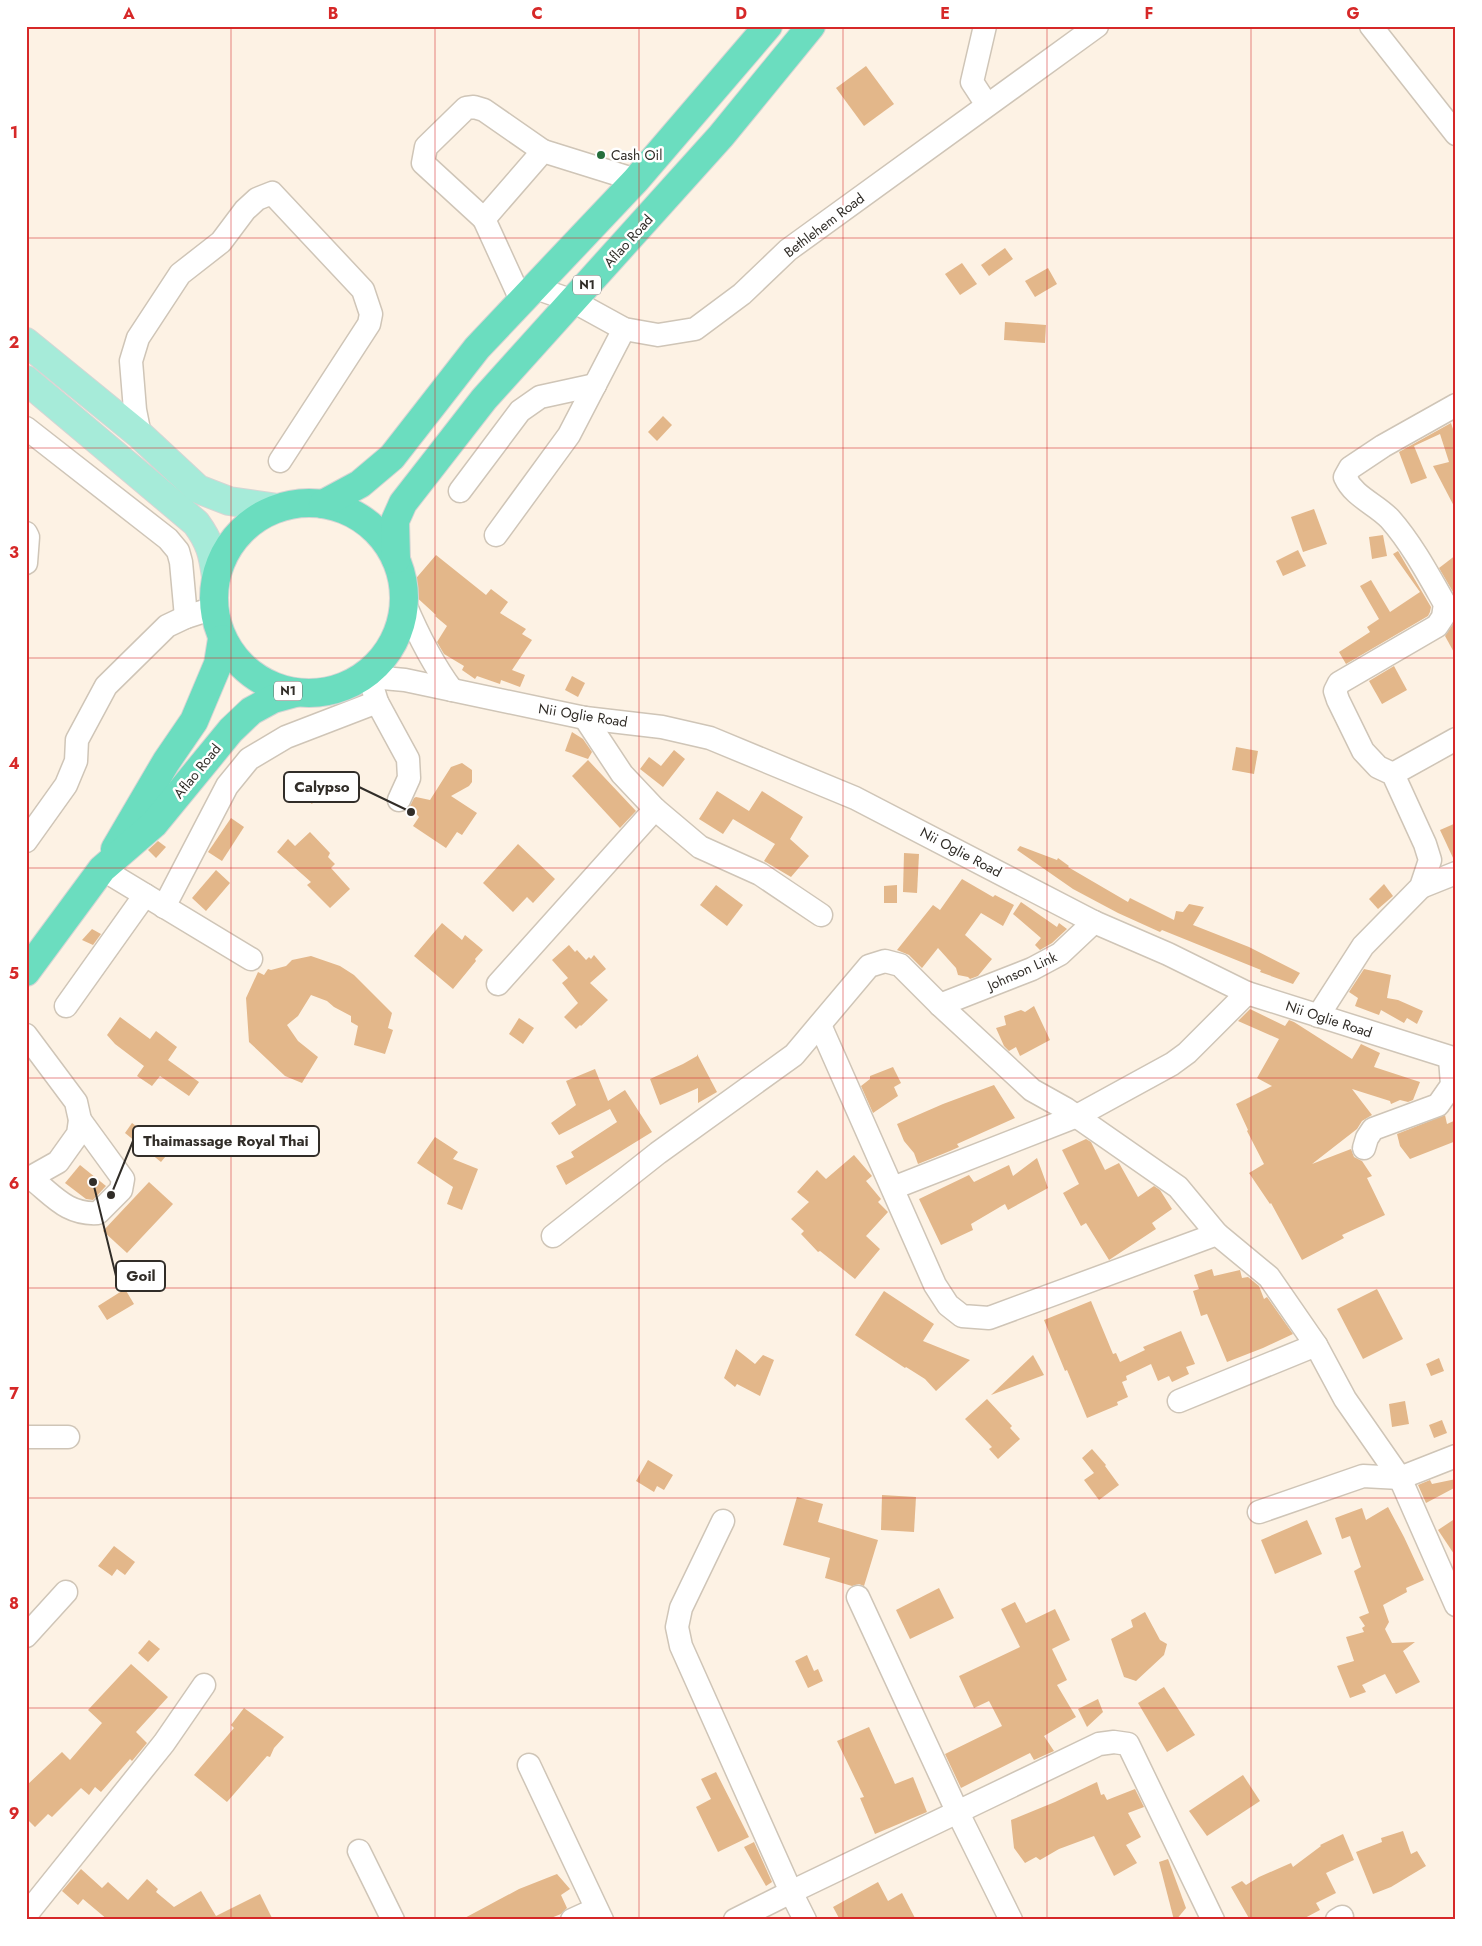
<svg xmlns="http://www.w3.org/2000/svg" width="1482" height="1946" font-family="Jost,sans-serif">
	<rect width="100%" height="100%" fill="#fdf2e4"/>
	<g fill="#e3b78a">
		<path d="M866,66L894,104L864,126L836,88Z"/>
		<path d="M1005,248L1013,259L989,276L981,265Z"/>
		<path d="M962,263L977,284L960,295L945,274Z"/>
		<path d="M1048,268L1057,284L1035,297L1025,281Z"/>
		<path d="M1005,322L1046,325L1045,343L1004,340Z"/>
		<path d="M663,416L672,425L657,441L648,432Z"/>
		<path d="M1451,423L1456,438V510L1433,466L1449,462L1440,434L1414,446L1427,478L1411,484L1399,452Z"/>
		<path d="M1314,509L1327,544L1303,552L1291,517Z"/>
		<path d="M1383,535L1387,556L1372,559L1369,537Z"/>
		<path d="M1298,550L1306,566L1283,576L1276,561Z"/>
		<path d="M1398,551L1431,607L1430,612L1428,616L1346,664L1339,652L1370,632L1367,627L1379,619L1360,586L1371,580L1390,612L1420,592L1393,554Z"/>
		<path d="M436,555L486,595L491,589L508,602L500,613L526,629L522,634L532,640L512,670L525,675L520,687L501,680L500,684L477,676L475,679L462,670L464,666L444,654L437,642L447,626L435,616L436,615L413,594L406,590Z"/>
		<path d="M1456,555V591L1453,592L1439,568Z"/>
		<path d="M1455,621H1456V656L1445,636Z"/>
		<path d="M1394,666L1407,690L1382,704L1369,681Z"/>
		<path d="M572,676L585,683L578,697L565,690Z"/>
		<path d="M572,732L583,739L592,752L588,759L565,751Z"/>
		<path d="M1236,747L1258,751L1254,774L1232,770Z"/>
		<path d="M674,750L685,759L663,787L640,769L649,757L661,766Z"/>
		<path d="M588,760L636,811L620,828L572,776Z"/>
		<path d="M462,763L472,770V782L469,786L451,796L477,813L462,835L457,832L446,848L413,826L419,817L410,806L414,798L416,797L430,800L451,767Z"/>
		<path d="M309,783L321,792L312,804L300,795Z"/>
		<path d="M717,791L749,811L762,791L803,817L790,839L809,856L791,877L764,861L775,844L733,819L723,834L699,819Z"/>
		<path d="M231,818L244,827L222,861L208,852Z"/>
		<path d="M1456,823V860H1454L1440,830Z"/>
		<path d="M310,832L330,853L328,857L335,864L331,868L350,889L330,908L307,885L311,882L277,852L288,839L295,846Z"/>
		<path d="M158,841L166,847L156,858L148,850Z"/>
		<path d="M518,844L555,879L533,903L527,897L513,912L483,883Z"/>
		<path d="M1020,846L1057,860L1058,858L1069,866L1068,867L1128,902L1130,898L1174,920L1176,911L1183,912L1189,904L1204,907L1193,925L1249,947L1300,973L1293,984L1260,972L1261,970L1162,930L1160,932L1118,913L1073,889L1017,850Z"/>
		<path d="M904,853L919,854L917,893L903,892Z"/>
		<path d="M216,870L230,883L206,911L192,898Z"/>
		<path d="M962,879L993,897L995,895L1014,905L1003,926L981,913L965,935L992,959L978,976L970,979L968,977L958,975L956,968L938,948L922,968L909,955L897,950L933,905L940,910Z"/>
		<path d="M1384,884L1393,896L1378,909L1369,899Z"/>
		<path d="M716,885L743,905L727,926L700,905Z"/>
		<path d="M897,885V903H884V886Z"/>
		<path d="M1021,902L1057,927L1059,923L1067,929L1052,943L1040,950L1035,945L1041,938L1013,914Z"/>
		<path d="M442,923L462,940L465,935L483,950L475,959L476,961L453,989L414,956Z"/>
		<path d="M92,929L101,934L93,945L82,940Z"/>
		<path d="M569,945L575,952L577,950L586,960L589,957L591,959L594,955L606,969L590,983L608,1000L581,1026L580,1025L576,1029L564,1017L578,1003L562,983L568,978L552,960Z"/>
		<path d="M311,956L340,966L354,975L392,1013L388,1028L393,1030L385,1054L354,1045L358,1026L351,1022V1016L334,1007L327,1001L311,995L298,1016L287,1025L298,1041L318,1057L302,1083L285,1076L249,1042L246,998L258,972L264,975L268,969L271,970L286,966L292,960Z"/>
		<path d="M1364,969L1391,975L1387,998L1398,1000L1423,1011L1417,1024L1407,1018L1404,1023L1381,1010L1379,1015L1355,1006L1358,998L1349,992Z"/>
		<path d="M1034,1006L1050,1040L1020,1056L1016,1047L1009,1051L1004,1046L996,1028L1006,1025L1004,1016L1021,1010L1025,1012Z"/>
		<path d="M1250,1009L1285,1026L1289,1020L1294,1022L1352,1059L1361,1044L1380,1053L1374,1067L1420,1082L1413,1100L1408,1102L1400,1100L1391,1104L1390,1101L1352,1089L1372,1115L1362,1121L1357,1129L1312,1164L1351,1149L1354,1157L1362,1161L1372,1176L1367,1178L1385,1215L1342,1235L1344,1238L1302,1260L1271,1203L1270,1204L1249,1173L1264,1164L1247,1131L1248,1130L1236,1104L1272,1086L1257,1078L1279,1039L1238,1021Z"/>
		<path d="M120,1017L150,1039L156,1031L177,1047L168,1060L199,1082L189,1096L160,1076L152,1086L137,1076L144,1066L115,1044L107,1035Z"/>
		<path d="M519,1018L534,1028L523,1044L509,1034Z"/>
		<path d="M697,1054L717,1092L698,1103V1088L660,1105L650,1079L683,1064L697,1056Z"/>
		<path d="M893,1067L901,1083L894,1087L898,1096L873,1113L861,1086L870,1079V1076Z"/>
		<path d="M595,1069L608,1101L625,1090L652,1132L566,1185L556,1166L574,1157L571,1152L617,1122L610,1109L559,1135L551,1123L576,1105L566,1081Z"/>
		<path d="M994,1085L1015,1118L957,1144L959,1147L950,1151L918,1164L914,1153L904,1141L897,1124L943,1104Z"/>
		<path d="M1445,1115L1447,1124L1456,1120V1141L1410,1159L1400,1146L1397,1134Z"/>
		<path d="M132,1123L170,1151L161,1162L125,1133Z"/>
		<path d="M435,1137L458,1152L453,1159L478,1169L462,1210L447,1204L453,1187L417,1163Z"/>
		<path d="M1086,1139L1091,1142L1105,1170L1119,1163L1138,1197L1154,1186L1160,1190L1172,1209L1152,1223L1156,1229L1109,1260L1086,1223L1081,1226L1063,1193L1079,1184L1062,1150Z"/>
		<path d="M854,1155L872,1176L866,1181L881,1199L878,1202L888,1212L866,1236L880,1249L855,1279L820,1251L818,1252L801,1234L804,1231L791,1219L809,1202L797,1192L817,1170L826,1179Z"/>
		<path d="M1037,1158L1048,1188L1008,1210L1005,1204L971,1224L973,1230L941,1245L919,1199L969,1175L974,1182L1009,1165L1013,1176Z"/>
		<path d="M80,1165L106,1186L93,1200L86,1199L65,1183Z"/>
		<path d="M149,1182L173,1204L127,1253L103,1231Z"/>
		<path d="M1212,1269L1214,1276L1240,1270L1242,1278L1248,1277L1259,1286L1264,1299L1267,1297L1293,1334L1263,1348L1227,1362L1207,1314L1201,1316L1193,1291L1199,1289L1194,1275Z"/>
		<path d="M125,1289L134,1304L107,1320L98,1306Z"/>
		<path d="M1377,1289L1403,1339L1363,1359L1337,1309Z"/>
		<path d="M884,1291L934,1324L923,1341L970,1360L936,1391L925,1379L906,1367L905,1368L855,1335Z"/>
		<path d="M1091,1301L1113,1354L1116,1353L1120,1362L1145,1350L1143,1347L1181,1331L1195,1364L1186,1367L1189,1374L1172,1382L1169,1376L1158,1381L1151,1364L1126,1376L1127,1380L1122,1382L1128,1397L1117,1402L1118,1405L1087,1418L1067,1370L1065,1371L1044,1320Z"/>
		<path d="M736,1349L755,1364L763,1355L774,1360L760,1396L737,1384L735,1387L724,1378Z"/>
		<path d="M1033,1355L1044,1375L991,1395Z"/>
		<path d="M1439,1358L1444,1371L1431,1376L1426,1364Z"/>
		<path d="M987,1399L1012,1426L1010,1428L1020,1439L998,1459L989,1449L992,1447L965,1419Z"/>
		<path d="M1405,1401L1409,1424L1392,1427L1389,1404Z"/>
		<path d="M1442,1420L1447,1433L1434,1438L1429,1425Z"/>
		<path d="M1092,1449L1106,1465L1105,1466L1119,1485L1099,1500L1084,1480L1094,1473L1082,1458Z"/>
		<path d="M648,1460L673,1475L664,1490L657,1486L654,1492L636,1481Z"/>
		<path d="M1456,1479V1487L1426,1503L1418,1485L1430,1480L1432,1484Z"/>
		<path d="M882,1495L916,1497L914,1532L881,1530Z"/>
		<path d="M797,1497L823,1504L818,1522L878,1540L864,1586L859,1584L852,1586L825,1578L830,1558L783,1545Z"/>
		<path d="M1388,1507L1404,1537L1424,1580L1406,1588L1407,1592L1383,1605L1389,1622L1385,1629L1392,1643L1415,1642L1403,1651L1420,1682L1396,1694L1385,1674L1362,1685L1366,1692L1350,1698L1337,1666L1354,1661L1346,1637L1364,1632L1362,1628L1365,1626L1359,1617L1369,1613L1354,1571L1361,1567L1350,1536L1342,1539L1335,1518L1362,1508L1366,1520Z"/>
		<path d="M1456,1518V1557L1438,1530Z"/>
		<path d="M1307,1520L1322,1554L1275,1574L1261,1540Z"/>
		<path d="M114,1546L135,1562L125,1575L117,1569L112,1576L98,1566Z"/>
		<path d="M939,1588L954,1618L910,1639L896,1610Z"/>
		<path d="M1015,1602L1026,1623L1055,1609L1070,1640L1052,1649L1067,1680L1057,1685L1076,1717L1044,1736L1054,1751L1034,1760L1030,1753L961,1788L945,1754L1002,1726L989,1701L974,1708L959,1676L1020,1647L1001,1609Z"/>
		<path d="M1145,1612L1160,1640L1167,1644L1164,1655L1136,1681L1124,1677L1111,1639L1133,1627L1131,1620Z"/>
		<path d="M149,1640L160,1649L148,1662L138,1653Z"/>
		<path d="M807,1655L814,1671L818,1669L823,1681L808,1688L795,1661Z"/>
		<path d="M131,1664L168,1697L136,1732L147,1743L132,1761L130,1759L101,1792L95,1787L89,1795L81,1788L52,1817L48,1814L35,1827L26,1818V1786L62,1752L70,1760L102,1723L88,1710Z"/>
		<path d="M1164,1687L1195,1735L1167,1752L1138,1703Z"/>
		<path d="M1098,1699L1103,1712L1087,1727L1078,1709Z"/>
		<path d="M244,1708L284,1737L274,1748L270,1757L267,1756L227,1802L194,1775L234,1728L231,1725Z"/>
		<path d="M869,1727L895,1784L913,1777L927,1812L875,1834L860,1798L864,1797L837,1741Z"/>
		<path d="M716,1772L749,1837L718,1852L696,1807L711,1799L701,1779Z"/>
		<path d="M1243,1775L1260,1801L1207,1836L1189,1811Z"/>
		<path d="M1097,1782L1101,1795L1104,1794L1107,1800L1135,1789L1144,1807L1128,1813L1141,1837L1126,1845L1137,1863L1114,1876L1094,1836L1059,1849L1040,1860L1036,1857L1025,1863L1014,1848L1011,1820L1055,1802Z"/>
		<path d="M1403,1831L1411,1854L1417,1851L1426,1866L1391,1887L1373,1894L1356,1852L1382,1842L1381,1838Z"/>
		<path d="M1343,1834L1354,1860L1326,1873L1336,1893L1316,1903L1320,1910L1301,1920H1250L1231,1887L1242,1881L1246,1885L1259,1877L1291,1863L1293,1867L1321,1846L1320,1845Z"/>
		<path d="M754,1842L772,1882L766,1886L744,1847Z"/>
		<path d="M1168,1859L1186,1908L1176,1920H1174L1159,1862Z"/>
		<path d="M81,1869L102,1888L108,1882L128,1900L147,1879L158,1889L156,1892L174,1907L201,1891L216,1916L260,1894L273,1920H108L83,1899L78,1905L62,1891Z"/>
		<path d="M557,1874L570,1889L561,1895L567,1908L561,1914L546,1920H461L519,1889Z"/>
		<path d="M878,1882L888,1901L902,1893L916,1920H840L833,1907Z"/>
	</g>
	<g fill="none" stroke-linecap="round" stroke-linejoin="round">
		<g stroke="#cfc5b7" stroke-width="25">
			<g id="minor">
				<path d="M985,26L972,82L987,105"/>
				<path d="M1371,26L1456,134"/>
				<path d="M484,219L423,163L426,147L466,108L474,107L484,110L543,151"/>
				<path d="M533,287L573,301L624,329L658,335L695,329L742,294L788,250L1097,26"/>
				<path d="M521,300L484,219L543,151L636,180"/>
				<path d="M26,428L168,539L178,551L181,562L186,617"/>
				<path d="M140,435L135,410L131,361L138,338L180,274L221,242L245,210L257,199L272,193L363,290L371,314L369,324L280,461"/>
				<path d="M460,491L520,411L540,397L595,385"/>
				<path d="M26,533L28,537L26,563"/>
				<path d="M496,535L569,435L624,329"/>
				<path d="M405,604C418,635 432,663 452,690"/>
				<path d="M356,681L383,678L405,680L585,718L662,727L710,738L855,798L1094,922L1168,954L1247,993L1456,1059"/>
				<path d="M373,689L377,702L408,759L409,778L399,800"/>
				<path d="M585,718L622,774L655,809L700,847L760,874L821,915"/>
				<path d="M1393,774L1456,739"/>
				<path d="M26,841L66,785L76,761L77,740L106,686L167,626L186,617L214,608"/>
				<path d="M102,869L251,959"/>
				<path d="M1421,887L1456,873"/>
				<path d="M164,907L227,786L249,759L286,737L377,702"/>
				<path d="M498,984L655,809"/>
				<path d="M940,1005L1032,969L1060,954L1094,922"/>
				<path d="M66,1006L145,895"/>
				<path d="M1318,1016L1363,946L1421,887L1430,860L1425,844L1393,774L1378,767L1363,751L1338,700L1335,691L1339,683L1437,626L1443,617L1445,604C1429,576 1412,544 1390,519C1376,504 1354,497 1345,477L1350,468L1383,446L1456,405"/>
				<path d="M820,1025L935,1285L948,1305L962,1316L989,1318L1217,1234"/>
				<path d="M26,1035L76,1102L80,1120L78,1134L58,1162L26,1180"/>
				<path d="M1364,1148L1367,1138L1373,1129L1438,1105L1452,1085L1450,1058"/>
				<path d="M31,1178C54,1196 67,1215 98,1213L121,1190L123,1179L80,1120"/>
				<path d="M893,1188L1077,1116L1172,1064L1187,1053L1247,993"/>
				<path d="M553,1236L658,1153L794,1055L869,966L885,961L900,965L940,1005L1032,1090L1066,1109L1178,1187L1217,1234L1269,1277L1316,1345L1345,1399L1400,1478L1456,1605"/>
				<path d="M1179,1401L1316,1345"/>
				<path d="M26,1437H68"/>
				<path d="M1259,1512L1363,1476L1400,1478L1456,1456"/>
				<path d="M723,1521L681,1608L677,1627L681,1646L791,1892L735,1920"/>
				<path d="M858,1597L957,1811L1011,1920"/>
				<path d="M26,1636L66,1592"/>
				<path d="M529,1765L602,1920"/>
				<path d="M359,1851L393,1920"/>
				<path d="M26,1915L164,1743L204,1685"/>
				<path d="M572,1920L596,1909"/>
				<path d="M805,1920L791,1892L1099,1744L1114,1742L1128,1744L1213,1920"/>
				<path d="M1337,1920L1342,1917"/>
			</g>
		</g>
		<g stroke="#d6d5d4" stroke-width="30">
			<g id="major">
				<path d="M26,342L140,435L198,489L229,501L278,508"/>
				<path d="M26,380L196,523C210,542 213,554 216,577"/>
			</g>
		</g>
		<g stroke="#d6d5d4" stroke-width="30">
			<g id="highway">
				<circle cx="309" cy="598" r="95"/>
				<path d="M323,504L360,484L392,457L477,348L636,180L768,26"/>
				<path d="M396,559L395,521L403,503L484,399L721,136L811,26"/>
				<path d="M115,849L166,762L194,721L218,664L222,639"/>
				<path d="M26,972L102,869L154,824L231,730L251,711L273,699L295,693"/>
			</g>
		</g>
		<use href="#minor" stroke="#fff" stroke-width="22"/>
		<use href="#major" stroke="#a6ebd9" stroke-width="28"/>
		<use href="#highway" stroke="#6bddbf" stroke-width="28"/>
	</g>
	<path fill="none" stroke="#d62828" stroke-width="1" stroke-opacity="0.55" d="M231,26V1920M435,26V1920M639,26V1920M843,26V1920M1047,26V1920M1251,26V1920M26,238H1456M26,448H1456M26,658H1456M26,868H1456M26,1078H1456M26,1288H1456M26,1498H1456M26,1708H1456"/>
	<circle fill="#256e3b" stroke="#fff" stroke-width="2" cx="601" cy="155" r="5"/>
	<g text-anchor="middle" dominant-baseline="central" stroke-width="5" stroke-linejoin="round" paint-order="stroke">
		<g fill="#fff" stroke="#6f6c68" stroke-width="1">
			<rect x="573" y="275.5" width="28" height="19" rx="4"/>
			<rect x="274" y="681.5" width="28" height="19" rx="4"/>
		</g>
		<g font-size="12" font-weight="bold" fill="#312d28">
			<text x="587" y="285">N1</text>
			<text x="288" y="691">N1</text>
		</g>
		<g font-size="14" fill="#312d28" stroke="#fff" text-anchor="start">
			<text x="611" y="155">Cash Oil</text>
		</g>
		<g font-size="14" fill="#312d28" stroke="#fff">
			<text transform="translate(824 225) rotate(-37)">Bethlehem Road</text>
			<text transform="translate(628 241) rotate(-48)">Aflao Road</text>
			<text transform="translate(583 715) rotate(9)">Nii Oglie Road</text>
			<text transform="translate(197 771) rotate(-51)">Aflao Road</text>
			<text transform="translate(961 852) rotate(28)">Nii Oglie Road</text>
			<text transform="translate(1022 971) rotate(-24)">Johnson Link</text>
			<text transform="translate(1329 1019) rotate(18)">Nii Oglie Road</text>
		</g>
	</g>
	<path fill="none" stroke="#312d28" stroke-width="2" d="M411 812L359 787M111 1195L133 1141M93 1182L116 1276"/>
	<g fill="#312d28" stroke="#fff" stroke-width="2">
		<circle cx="411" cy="812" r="5"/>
		<circle cx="111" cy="1195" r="5"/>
		<circle cx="93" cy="1182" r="5"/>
	</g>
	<g fill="#fff" stroke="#312d28" stroke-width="2">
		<rect x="284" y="772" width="75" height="30" rx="5"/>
		<rect x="133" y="1126" width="186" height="30" rx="5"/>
		<rect x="116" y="1261" width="49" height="30" rx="5"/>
	</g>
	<g font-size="15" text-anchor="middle" font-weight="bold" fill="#312d28">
		<text x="322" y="792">Calypso</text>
		<text x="226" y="1146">Thaimassage Royal Thai</text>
		<text x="141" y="1281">Goil</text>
	</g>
	<rect width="1482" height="1946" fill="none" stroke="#ffffff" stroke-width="55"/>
	<rect x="28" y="28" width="1426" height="1890" fill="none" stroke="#d62828" stroke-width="2"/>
	<g font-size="16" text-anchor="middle" font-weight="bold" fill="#d62828">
		<text x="129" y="19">A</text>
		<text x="333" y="19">B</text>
		<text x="537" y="19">C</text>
		<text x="741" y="19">D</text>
		<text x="945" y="19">E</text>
		<text x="1149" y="19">F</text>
		<text x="1353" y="19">G</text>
		<text x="14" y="138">1</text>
		<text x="14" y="348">2</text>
		<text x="14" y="558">3</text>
		<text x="14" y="769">4</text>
		<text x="14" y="979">5</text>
		<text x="14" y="1189">6</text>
		<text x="14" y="1399">7</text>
		<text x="14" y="1609">8</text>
		<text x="14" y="1819">9</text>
	</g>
</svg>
